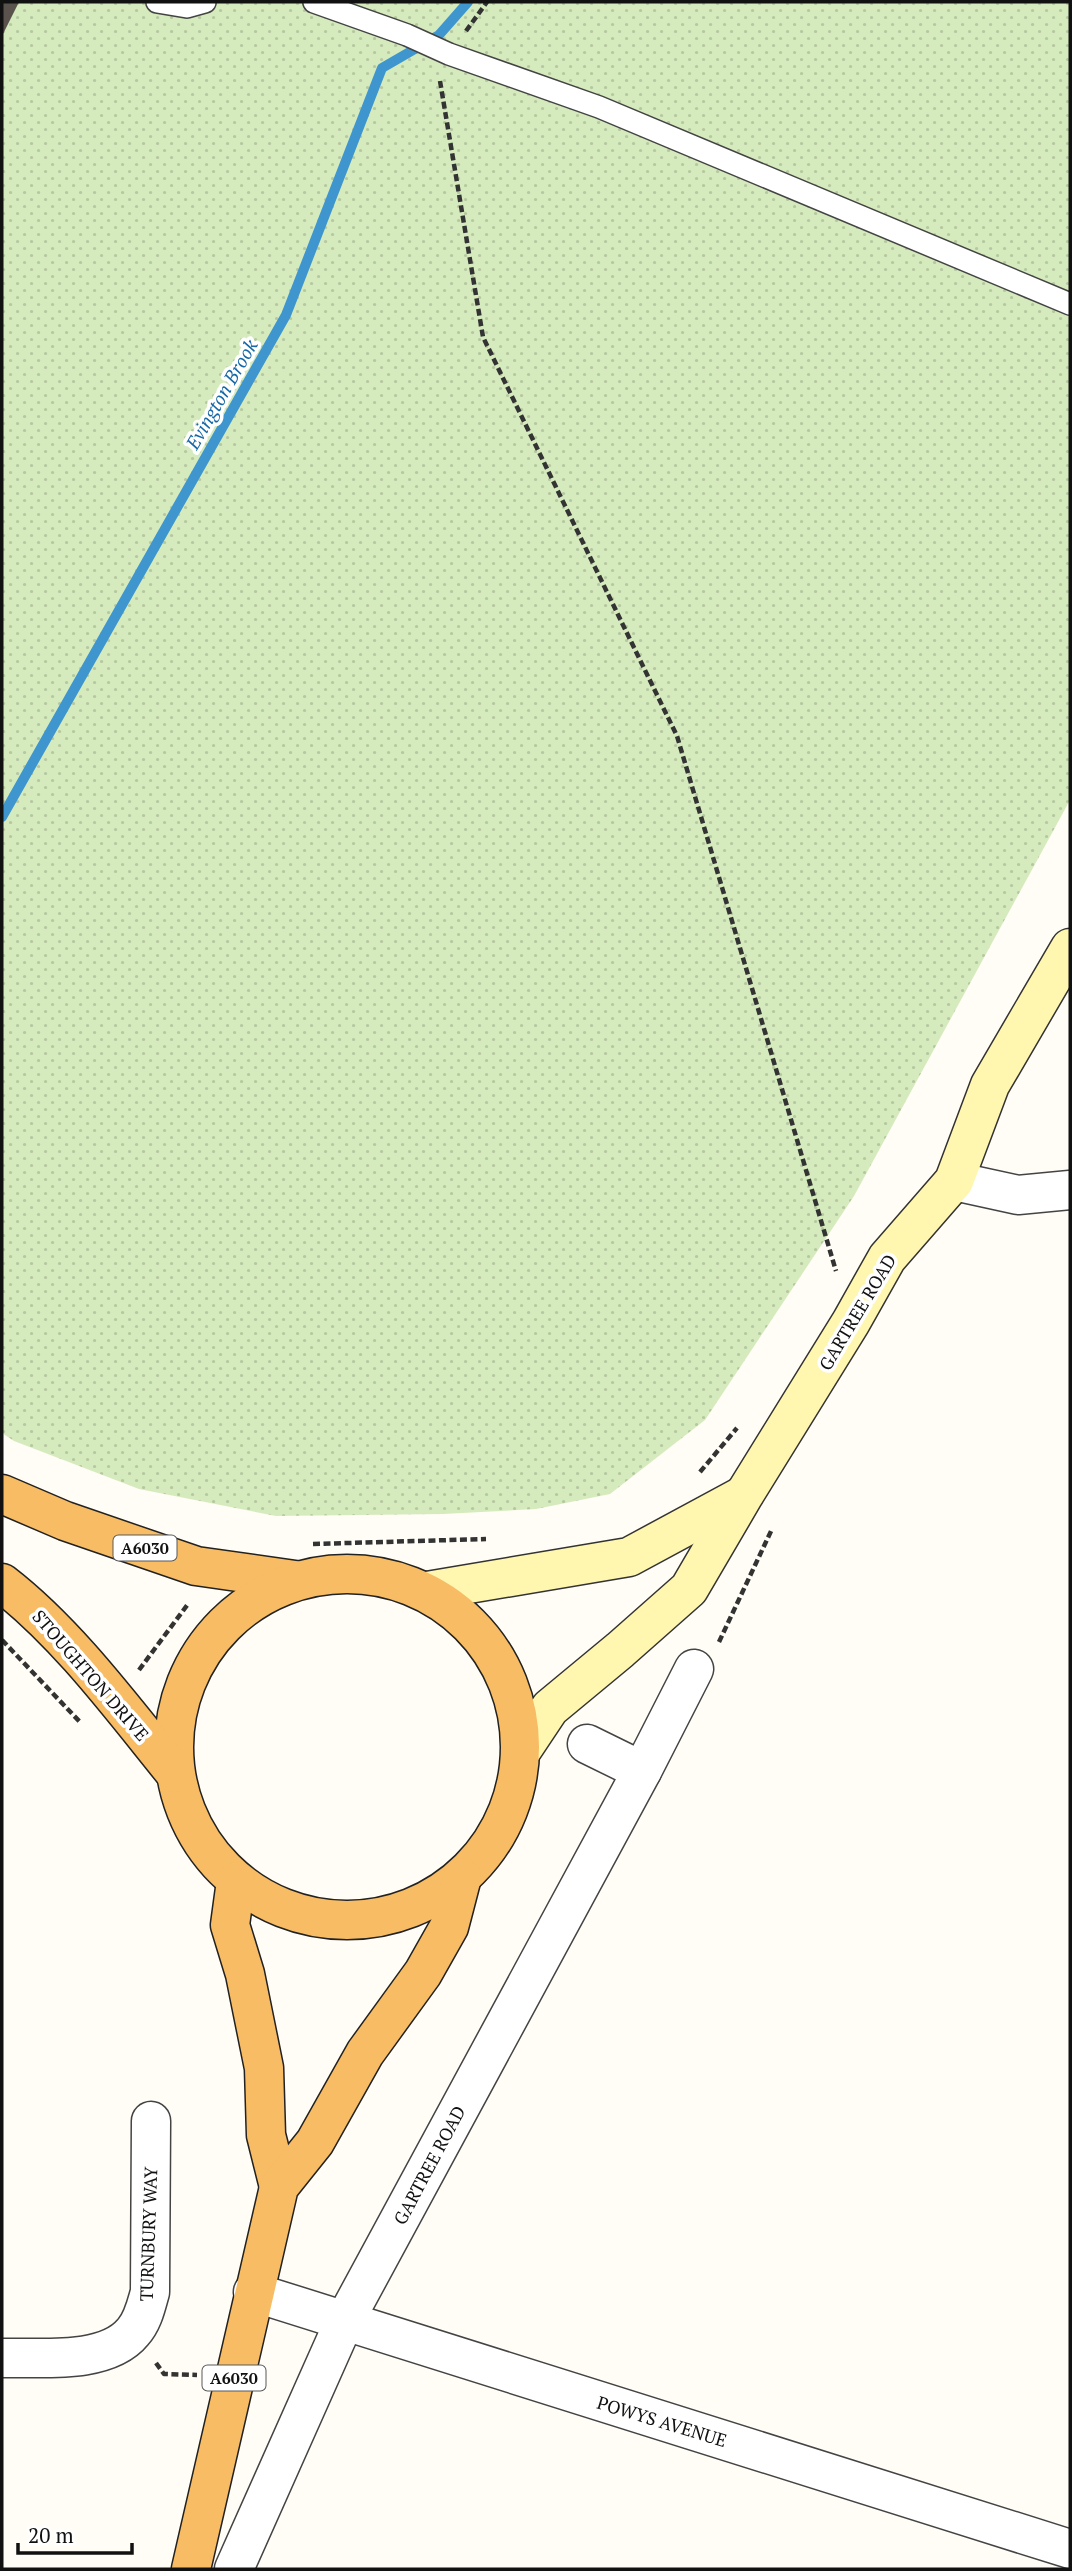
<svg xmlns="http://www.w3.org/2000/svg" width="1072" height="2571" font-family="'PT Serif',serif">
	<defs>
		<pattern id="grass-dots" width="8" height="8" patternUnits="userSpaceOnUse" patternTransform="scale(1.75)"><rect width="8" height="8" fill="#d5ebbd"/><path d="M2 2h.1M6 6h.1" fill="none" stroke="#b6c8a1" stroke-width="1.8" stroke-linecap="round"/></pattern>
	</defs>
	<rect width="100%" height="100%" fill="#fffdf5"/>
	<path fill="url(#grass-dots)" d="M2,2H1070V800L854,1196L705,1420L610,1494L536,1509L443,1514L276,1516L139,1489L14,1441L2,1433Z"/>
	<g fill="none" stroke-linecap="round" stroke-linejoin="round">
		<path stroke="#3f96cf" stroke-width="10" d="M2,817L286,315L382,68L439,35L468,2"/>
	</g>
	<path fill="#5a524d" d="M2,2H19L2,36Z"/>
	<g fill="none" stroke-linecap="round" stroke-linejoin="round">
		<g stroke="#444" stroke-width="24">
			<g id="service">
				<path d="M157,2L187,7L205,2"/>
				<path d="M314,2L407,35L449,54L599,107L1070,304"/>
			</g>
		</g>
		<g stroke="#444" stroke-width="41">
			<g id="minor">
				<path d="M954,1181L1018,1195L1070,1190"/>
				<path d="M587,1744L642,1771"/>
				<path d="M253,2292L1070,2549"/>
				<path d="M2,2358C40,2357 106,2365 133,2332C143,2321 146,2306 150,2292L151,2121"/>
				<path d="M234,2569L344,2322L642,1771L694,1669"/>
			</g>
		</g>
		<g stroke="#333" stroke-width="41">
			<g id="secondary">
				<path d="M427,1591L629,1557L742,1496"/>
				<path d="M522,1750L550,1708L620,1650L689,1589L744,1495L851,1322L887,1258L954,1181L990,1085L1070,948"/>
			</g>
		</g>
		<g stroke="#222" stroke-width="41">
			<g id="trunk">
				<path d="M2,1494L65,1521L196,1566L295,1580"/>
				<circle cx="347" cy="1747" r="173"/>
				<path d="M2,1583C67,1633 123,1709 175,1773"/>
				<path d="M236,1881L230,1925L245,1974L264,2068L266,2135L279,2187"/>
				<path d="M191,2569L279,2187L315,2142L365,2053L423,1973L449,1927L462,1877"/>
			</g>
		</g>
		<g stroke="#333" stroke-width="4.5" stroke-dasharray="7 3.5" stroke-linecap="butt">
			<path d="M466,31L487,2"/>
			<path d="M440,81L483,337L677,736L836,1271"/>
			<path d="M700,1472L737,1428"/>
			<path d="M313,1544L486,1539"/>
			<path d="M2,1640L80,1722"/>
			<path d="M719,1642L772,1529"/>
			<path d="M139,1670L188,1604"/>
			<path d="M156,2363L164,2374L197,2375"/>
		</g>
		<use href="#service" stroke="#fff" stroke-width="21"/>
		<use href="#minor" stroke="#fff" stroke-width="38"/>
		<use href="#secondary" stroke="#fff6b0" stroke-width="38"/>
		<use href="#trunk" stroke="#f7bc64" stroke-width="38"/>
	</g>
	<g text-anchor="middle" dominant-baseline="central" stroke-width="7" stroke-linejoin="round" paint-order="stroke">
		<g fill="#fff" stroke="#585858" stroke-width="2">
			<rect x="113.5" y="1535.5" width="63" height="25" rx="5"/>
			<rect x="202.5" y="2365.5" width="63" height="25" rx="5"/>
		</g>
		<g font-size="16" font-weight="bold" fill="#111">
			<text x="145" y="1548">A6030</text>
			<text x="234" y="2378">A6030</text>
		</g>
		<g font-size="18" fill="#111" stroke="#fff">
			<text transform="translate(857 1312) rotate(-59)">GARTREE ROAD</text>
			<text transform="translate(91 1675) rotate(49)">STOUGHTON DRIVE</text>
			<text transform="translate(429 2165) rotate(-62)">GARTREE ROAD</text>
			<text transform="translate(148 2234) rotate(-88)">TURNBURY WAY</text>
			<text transform="translate(662 2421) rotate(17)">POWYS AVENUE</text>
		</g>
		<g font-size="19" font-style="italic" fill="#1768a6" stroke="#fff">
			<text transform="translate(221 394) rotate(-60)">Evington Brook</text>
		</g>
	</g>
	<rect width="1072" height="2571" fill="none" stroke="#111111" stroke-width="7"/>
	<path d="M18 2543v10h114v-10" fill="none" stroke="#111111" stroke-width="3.5"/>
	<text x="28" y="2543" font-size="21" fill="#111111" stroke="#ffffff" stroke-width="5" paint-order="stroke">20 m</text>
</svg>
